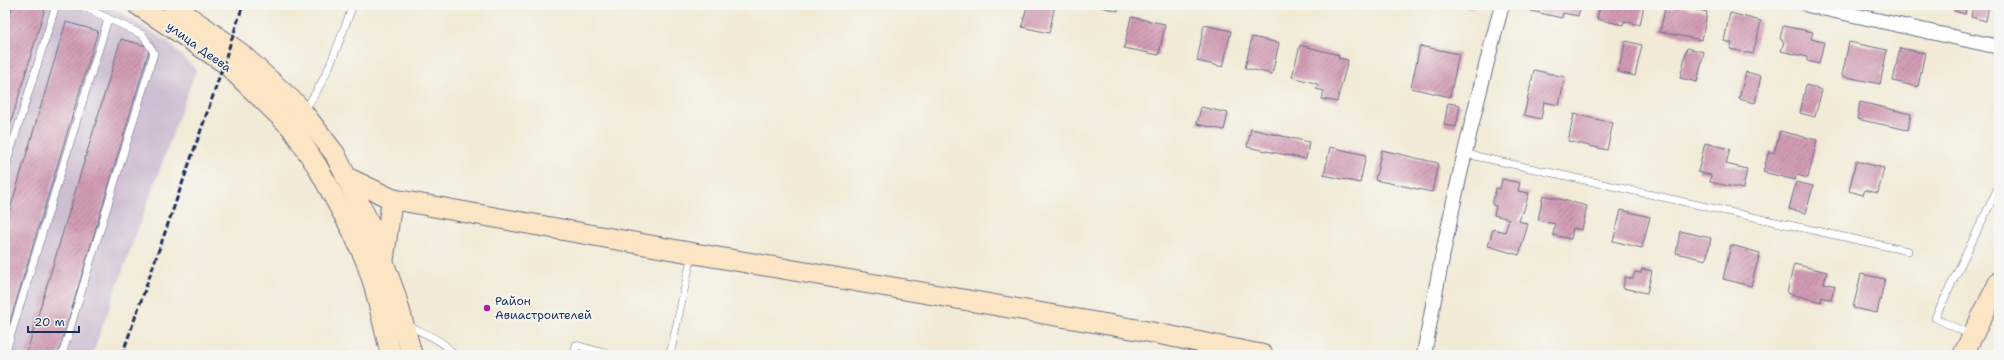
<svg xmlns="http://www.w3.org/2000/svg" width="2004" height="360" font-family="'Shantell Sans',sans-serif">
	<defs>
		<pattern id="building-hatch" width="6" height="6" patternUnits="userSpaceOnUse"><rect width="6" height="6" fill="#d29bb4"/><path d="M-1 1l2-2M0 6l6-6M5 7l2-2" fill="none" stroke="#aa7f96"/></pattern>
	</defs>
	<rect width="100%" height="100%" fill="#f6f6f2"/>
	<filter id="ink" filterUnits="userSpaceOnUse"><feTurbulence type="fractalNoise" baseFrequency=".025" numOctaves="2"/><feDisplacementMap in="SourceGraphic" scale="8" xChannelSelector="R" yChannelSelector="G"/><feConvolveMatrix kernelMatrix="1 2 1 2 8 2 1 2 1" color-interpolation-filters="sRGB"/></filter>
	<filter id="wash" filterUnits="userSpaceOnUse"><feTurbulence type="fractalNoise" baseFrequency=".012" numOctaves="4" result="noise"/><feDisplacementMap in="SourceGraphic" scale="16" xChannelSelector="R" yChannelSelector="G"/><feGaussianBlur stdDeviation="0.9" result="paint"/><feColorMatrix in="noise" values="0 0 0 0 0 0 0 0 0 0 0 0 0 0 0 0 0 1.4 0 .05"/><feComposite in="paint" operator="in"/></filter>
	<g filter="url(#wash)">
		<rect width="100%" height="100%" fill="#f2ead6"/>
		<path fill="#cebed1" d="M5,5H107L168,42L196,70L92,355H5Z"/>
		<g id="blocks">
			<g fill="url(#building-hatch)">
				<path d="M13,5H46L5,142V30Z"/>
				<path d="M1027,5H1055L1049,33L1022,27Z"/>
				<path d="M1093,5H1119L1118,11Z"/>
				<path d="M1458,5H1473V9Z"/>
				<path d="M1533,5H1581L1578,16L1563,13L1562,18L1531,11Z"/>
				<path d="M1600,5H1644L1640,25L1624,21L1623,25L1597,19Z"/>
				<path d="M1674,5L1707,12L1702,40L1660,32L1665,8L1673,9Z"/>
				<path d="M1955,5H1967L1965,14L1954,11Z"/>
				<path d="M1973,5H1989L1986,21L1971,17Z"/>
				<path d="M1730,13L1761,21L1753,54L1730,49L1732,43L1724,41Z"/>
				<path d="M1131,17L1165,24L1159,55L1124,48Z"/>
				<path d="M66,22L98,31L5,338V226Z"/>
				<path d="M1204,25L1231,31L1223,67L1197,61Z"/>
				<path d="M1783,26L1813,32L1811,39L1824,42L1819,64L1807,61V57L1781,51L1784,42L1780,39Z"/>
				<path d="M1252,37L1279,43L1272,74L1245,68Z"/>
				<path d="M121,39L150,47L58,355H26Z"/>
				<path d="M1626,41L1642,45L1635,76L1618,72Z"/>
				<path d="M1849,42L1887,50L1880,84L1842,76Z"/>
				<path d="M1300,45L1339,55L1338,58L1348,60L1337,102L1322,99L1324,91L1316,89L1318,84L1292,77Z"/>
				<path d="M1420,46L1459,54L1450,97L1411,88Z"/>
				<path d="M1687,48L1704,52L1697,82L1680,78Z"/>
				<path d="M1900,48L1925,53L1918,87L1893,81Z"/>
				<path d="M1534,70L1565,77L1559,105L1544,102L1541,119L1524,115Z"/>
				<path d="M1746,72L1761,76L1755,103L1739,99Z"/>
				<path d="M1806,85L1822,90L1815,117L1800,113Z"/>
				<path d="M1860,102L1911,114L1908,130L1857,119Z"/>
				<path d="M1448,103L1460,105L1456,127L1444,125Z"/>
				<path d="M1201,107L1228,113L1224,130L1197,124Z"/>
				<path d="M1574,114L1613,123L1607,150L1568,141Z"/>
				<path d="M1251,129L1309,142L1306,159L1247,147Z"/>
				<path d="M1780,131L1817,140L1808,178L1796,175L1795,180L1763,172L1769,151L1774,153Z"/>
				<path d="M1705,143L1730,149L1726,164L1747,169L1743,189L1710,182L1711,175L1698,172Z"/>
				<path d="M1330,147L1366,155L1360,183L1324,175Z"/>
				<path d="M1382,150L1438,163L1432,192L1375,180Z"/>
				<path d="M1856,161L1884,168L1878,193L1865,190L1863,195L1849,191Z"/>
				<path d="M1502,179L1520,183L1518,191L1529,193L1523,213L1522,212L1519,221L1528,224L1519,255L1488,246L1493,229L1505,232L1509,219L1494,215L1496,206L1492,205L1496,188L1500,189Z"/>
				<path d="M1796,182L1813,186L1806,213L1789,209Z"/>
				<path d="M1543,195L1587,206L1582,230L1573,228L1571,239L1553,235L1555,224L1538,220Z"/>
				<path d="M1621,210L1650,217L1642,248L1613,241Z"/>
				<path d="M1680,231L1711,238L1706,260L1676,253Z"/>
				<path d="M1731,245L1760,253L1751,286L1723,279Z"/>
				<path d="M1794,264L1827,272L1824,283L1835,286L1831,300L1822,297L1821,302L1787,293Z"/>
				<path d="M1642,269L1652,271L1647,293L1623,288L1625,277L1633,279L1635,272L1641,273Z"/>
				<path d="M1861,274L1885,279L1877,313L1853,308Z"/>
			</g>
		</g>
	</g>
	<g filter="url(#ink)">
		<use href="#blocks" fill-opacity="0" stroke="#667088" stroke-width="1"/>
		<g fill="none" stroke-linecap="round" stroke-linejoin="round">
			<g stroke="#667088" stroke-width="8">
				<g id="lane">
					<path d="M304,110C328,79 339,41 353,5"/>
					<path d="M1466,154L1908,251"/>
					<path d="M5,168L56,5"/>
					<path d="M407,325C423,333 444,340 454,355"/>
					<path d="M1971,335L1935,318L1999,186"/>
					<path d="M5,354L108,19"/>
					<path d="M62,355L154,53L143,35L80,5"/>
					<path d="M574,355L576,345L611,355"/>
					<path d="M670,355L692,254"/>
				</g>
			</g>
			<g stroke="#667088" stroke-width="16">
				<g id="street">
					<path d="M1808,5L1999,47"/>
					<path d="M1424,355C1444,237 1471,120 1502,5"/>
				</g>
			</g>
			<g stroke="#667088" stroke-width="22">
				<g id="secondary">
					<path d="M138,5L225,63L291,127L317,166L352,230L366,261L374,285L391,355"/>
					<path d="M172,5L239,52L298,106L335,154L370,225L395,294L412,355"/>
					<path d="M346,177L392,199L692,253L1140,330L1263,355"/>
					<path d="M384,257L392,199"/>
					<path d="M1963,355L1999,282"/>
				</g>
			</g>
			<use href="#lane" stroke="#fff" stroke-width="7"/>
			<use href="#street" stroke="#fff" stroke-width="14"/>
			<use href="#secondary" stroke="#fce5c4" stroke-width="20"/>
			<path stroke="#1b2f5e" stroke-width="3" stroke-dasharray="6 3" stroke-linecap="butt" d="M122,355L215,90L243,5"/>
		</g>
	</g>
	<circle fill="#b5179e" stroke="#f6f6f2" stroke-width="1.5" cx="487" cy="308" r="4"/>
	<g text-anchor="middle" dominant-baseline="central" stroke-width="3.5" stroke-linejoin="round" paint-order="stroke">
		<g font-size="12" fill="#1b2f5e" stroke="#f6f6f2">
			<text transform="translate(199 47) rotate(36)">улица Деева</text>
		</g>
		<g font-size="12" fill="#1b2f5e" stroke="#f6f6f2" text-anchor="start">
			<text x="495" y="301">Район<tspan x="495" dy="14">Авиастроителей</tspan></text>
		</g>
	</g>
	<rect width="2004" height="360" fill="none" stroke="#f6f6f2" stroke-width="20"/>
	<path d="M28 326v6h51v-6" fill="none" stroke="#1b2f5e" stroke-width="2"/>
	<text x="34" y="326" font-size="12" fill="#1b2f5e" stroke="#f6f6f2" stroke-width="3" paint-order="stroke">20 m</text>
</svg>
